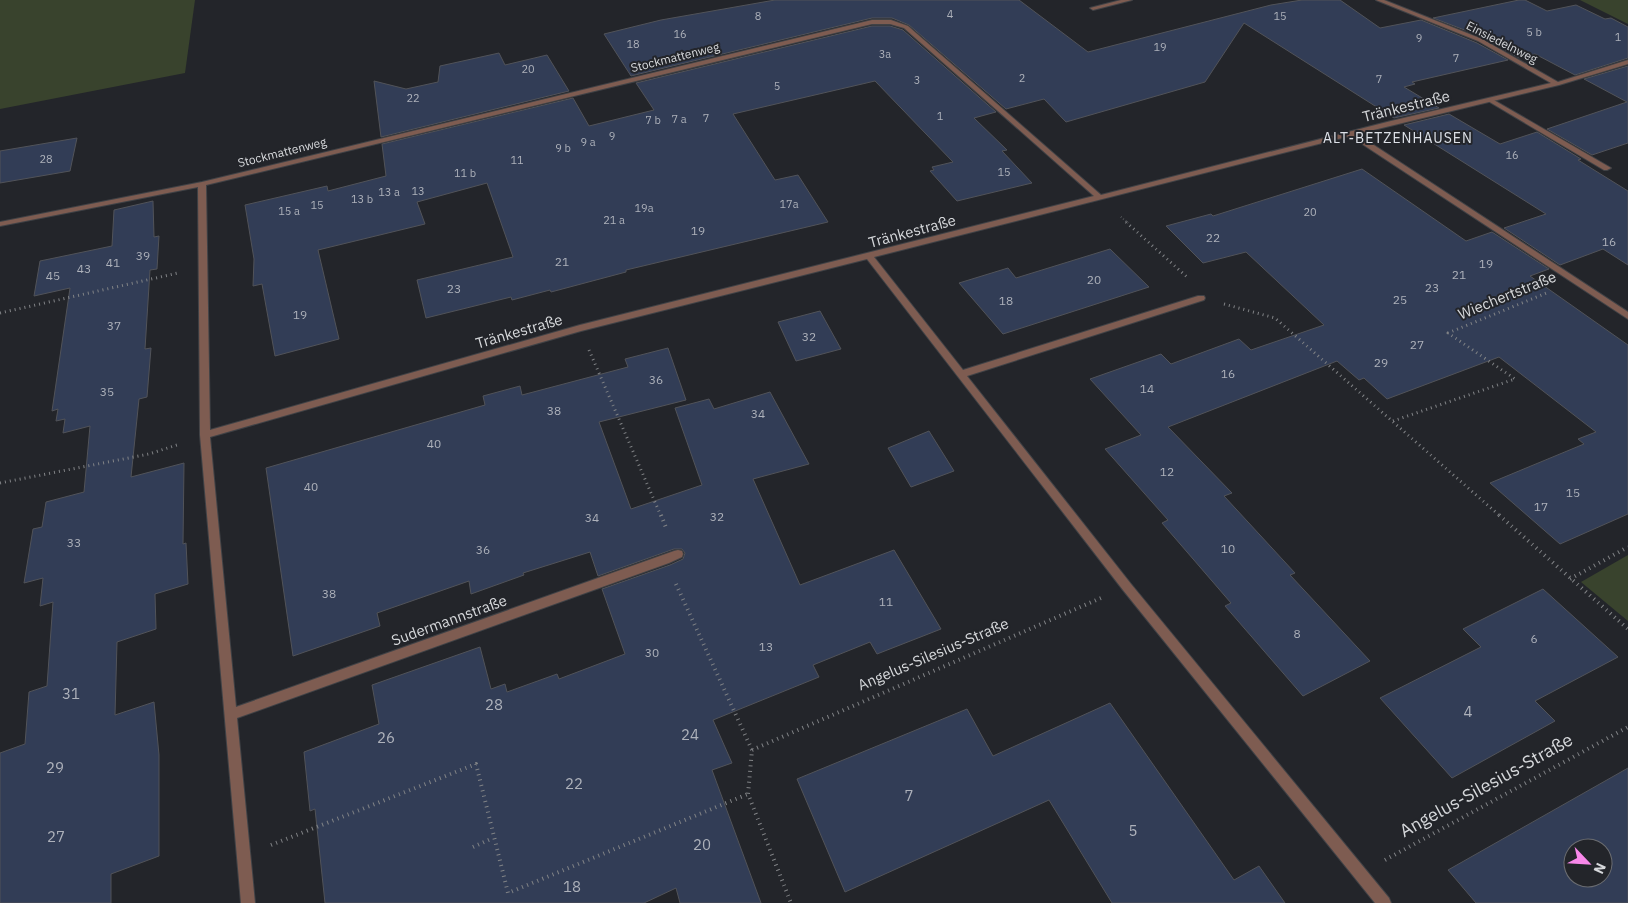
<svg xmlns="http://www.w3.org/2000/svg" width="1628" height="903" font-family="'IBM Plex Sans',sans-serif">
	<rect width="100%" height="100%" fill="#23252a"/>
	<g fill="#39432d">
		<path d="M0,0H195L185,73L0,109Z"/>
		<path d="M1580,0H1628V24Z"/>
		<path d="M1628,555V621L1581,582Z"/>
	</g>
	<g fill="#323d56" stroke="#515359" fill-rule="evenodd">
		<path d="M775,0H1019L1088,52L1271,5L1302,0H1340L1380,28L1421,20L1477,43L1508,60L1412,82L1415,84L1404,87L1439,108L1394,118L1244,23L1205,82L1066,122L1044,99L1006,109L909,25L892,18H872L631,76L604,34L661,20Z"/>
		<path d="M1519,0H1525L1547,11L1576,5L1605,19L1611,18L1628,27V58L1575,75L1535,54L1519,58L1483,37L1433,18Z"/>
		<path d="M872,26H890L903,30L996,112L974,118L1007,150L1002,151L1032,183L957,201L930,171L934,170L932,167L953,162L875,81L733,114L775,180L798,175L828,222L626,270V272L551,292L550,290L512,300L511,297L426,318L417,280L513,257L487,183L417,202L425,224L318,250L339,339L275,356L262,284L253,286L254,259L245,205L327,186L328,191L386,176L382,144L573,98L589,126L654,110L636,83Z"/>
		<path d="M499,53L505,65L547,55L569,91L381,137L374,81L406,89L438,82L440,66Z"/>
		<path d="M1628,66V143L1592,155L1547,129L1627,102L1584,79Z"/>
		<path d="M1449,114L1500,144L1537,132L1581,159L1578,160L1628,191V265L1603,249L1560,265L1504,228L1546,214L1404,125Z"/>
		<path d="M77,138L70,171L0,183V151Z"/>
		<path d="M1362,169L1466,241L1492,232L1549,269L1530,276L1628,345V514L1560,544L1490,483L1584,444L1578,439L1596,432L1499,357L1387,399L1364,378L1359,380L1337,361L1168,427L1232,493L1224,496L1295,573L1290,575L1370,661L1303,696L1225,606L1231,603L1162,523L1168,520L1105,449L1141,435L1090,379L1161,354L1171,364L1239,339L1251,350L1324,325L1246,252L1203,263L1166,226L1211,214L1213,216Z"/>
		<path d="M153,201L154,237L159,236L157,269L150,270L145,349L151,348L147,397L139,399L131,477L184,463L183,544L186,543L188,584L155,594L156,629L117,642L115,715L154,702L159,755V856L111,874V903H0V753L25,744L29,692L47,686L53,602L40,606L43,578L24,583L33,529L42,527L46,502L84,492L90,426L63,433L65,419L56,421L58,409L52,411L70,288L34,296L40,261L112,246L114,210Z"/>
		<path d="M1110,249L1149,287L1003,334L959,283L1008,268L1016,278Z"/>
		<path d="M820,311L841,349L796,361L778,322Z"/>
		<path d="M668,348L686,400L599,422L631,509L702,485L675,408L709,399L714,409L770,392L809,464L753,479L800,585L894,550L941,629L877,654L870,642L813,665L819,677L713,720L732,763L712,770L761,903H680L676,888L644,903H325L315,809L310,811L304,752L379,724L372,685L480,647L491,689L505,684L507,692L557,674L559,679L625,654L602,589L670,565L683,559L685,553L682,549H674L598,576L590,552L523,573L524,575L471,594L469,581L377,613L380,626L293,656L266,468L485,405L483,396L520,386L522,395L628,367L625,359Z"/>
		<path d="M929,431L954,471L911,487L888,448Z"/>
		<path d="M1543,589L1618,657L1535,701L1555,721L1452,778L1380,698L1481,647L1463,629Z"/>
		<path d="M1110,703L1234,880L1259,866L1285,903H1112L1049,800L845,892L797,779L967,709L993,756Z"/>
		<path d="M1628,768V903H1476L1448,870ZM1573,848H1603V878H1573Z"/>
	</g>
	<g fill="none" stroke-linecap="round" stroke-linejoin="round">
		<g stroke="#404246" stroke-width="2">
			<path id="lane" d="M1488,99H1492L1611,168L1607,170H1604L1488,101Z"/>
		</g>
		<g stroke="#404246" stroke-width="2">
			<g id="street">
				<path d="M1121,0H1132L1093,10L1090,8Z"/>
				<path d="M1376,0H1384L1482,39L1558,82L1628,60V64L1559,85L1357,134L1628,312V319L1350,136L874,257L963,370L1198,296H1204L1205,298L1204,300L967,376L1131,584L1389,898L1391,903H1375L1123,590L867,259L581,331L210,437L236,707L674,551L678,550L682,551L683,554L682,557L669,563L237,718L255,903H241L200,435L198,187L0,226V222L202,182L872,20H891L908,26L1101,195L1391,121L1551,83L1478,41ZM872,24H890L904,28L1094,196L580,325L210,430L206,185Z"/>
			</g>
		</g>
		<path stroke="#818386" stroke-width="2" stroke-dasharray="0.5 2.5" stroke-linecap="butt" d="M1121,217L1128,223"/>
		<g stroke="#818386" stroke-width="3" stroke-dasharray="1 4" stroke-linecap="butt">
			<path d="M1126,222L1187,277"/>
			<path d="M1224,304L1275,318L1500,516"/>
			<path d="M0,313L178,273"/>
			<path d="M589,350L661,516"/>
			<path d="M1393,421L1515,379L1448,333L1549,292"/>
			<path d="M0,483L149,454L180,444"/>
		</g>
		<g stroke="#818386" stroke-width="4" stroke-dasharray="1 4.5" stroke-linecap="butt">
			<path d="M661,515L667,530"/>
			<path d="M1499,515L1628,629"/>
			<path d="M1570,579L1628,547"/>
			<path d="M676,584L752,750L748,794L791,903"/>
			<path d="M752,750L1101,598"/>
			<path d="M271,845L476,764L508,893L748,794"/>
			<path d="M473,847L493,838"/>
			<path d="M1385,860L1628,727"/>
		</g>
		<use href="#lane" fill="#7e5c51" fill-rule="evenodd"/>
		<use href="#street" fill="#7e5c51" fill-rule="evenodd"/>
	</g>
	<g text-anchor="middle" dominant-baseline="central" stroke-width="4" stroke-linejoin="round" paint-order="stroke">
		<g font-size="11" fill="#adb1ba">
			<text x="950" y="14">4</text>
			<text x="758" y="16">8</text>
			<text x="1280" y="16">15</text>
			<text x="1534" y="32">5 b</text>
			<text x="680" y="34">16</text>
			<text x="1618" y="37">1</text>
			<text x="1419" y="38">9</text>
			<text x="633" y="44">18</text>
			<text x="1160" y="47">19</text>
			<text x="885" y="54">3a</text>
			<text x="1456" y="58">7</text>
			<text x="528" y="69">20</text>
			<text x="1022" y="78">2</text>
			<text x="1379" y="79">7</text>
			<text x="917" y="80">3</text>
			<text x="777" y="86">5</text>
			<text x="413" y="98">22</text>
			<text x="940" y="116">1</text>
			<text x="706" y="118">7</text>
			<text x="679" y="119">7 a</text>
			<text x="653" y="120">7 b</text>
			<text x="612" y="136">9</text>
			<text x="588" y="142">9 a</text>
			<text x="563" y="148">9 b</text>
			<text x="1512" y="155">16</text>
			<text x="46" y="159">28</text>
			<text x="517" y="160">11</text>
			<text x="1004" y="172">15</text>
			<text x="465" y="173">11 b</text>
			<text x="418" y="191">13</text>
			<text x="389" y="192">13 a</text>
			<text x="362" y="199">13 b</text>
			<text x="789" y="204">17a</text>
			<text x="317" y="205">15</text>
			<text x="644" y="208">19a</text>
			<text x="289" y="211">15 a</text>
			<text x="1310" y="212">20</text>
			<text x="614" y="220">21 a</text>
		</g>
		<g font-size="12" fill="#d6d8db" stroke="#23252a">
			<text transform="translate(1502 42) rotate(27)">Einsiedelnweg</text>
			<text transform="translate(675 57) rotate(-14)">Stockmattenweg</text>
			<text transform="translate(282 152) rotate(-14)">Stockmattenweg</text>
		</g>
		<g font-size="12" fill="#adb1ba">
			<text x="698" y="230">19</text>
			<text x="1213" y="237">22</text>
			<text x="1609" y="241">16</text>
			<text x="143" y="255">39</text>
			<text x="562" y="261">21</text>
			<text x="113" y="262">41</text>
			<text x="1486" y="263">19</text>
			<text x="84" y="268">43</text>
			<text x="1459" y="274">21</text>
			<text x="53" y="275">45</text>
			<text x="1094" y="279">20</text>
			<text x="1432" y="287">23</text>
			<text x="454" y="288">23</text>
			<text x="1400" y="299">25</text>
			<text x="1006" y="300">18</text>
			<text x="300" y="314">19</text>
			<text x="114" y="325">37</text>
			<text x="809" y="336">32</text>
			<text x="1417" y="344">27</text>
			<text x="1381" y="362">29</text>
			<text x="1228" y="373">16</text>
			<text x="656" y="379">36</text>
			<text x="1147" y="388">14</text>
			<text x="107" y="391">35</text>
			<text x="554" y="410">38</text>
			<text x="758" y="413">34</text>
			<text x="434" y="443">40</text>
			<text x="1167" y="471">12</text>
			<text x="311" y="486">40</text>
			<text x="1573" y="492">15</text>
			<text x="1541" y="506">17</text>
			<text x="717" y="516">32</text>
			<text x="592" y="517">34</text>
			<text x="74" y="542">33</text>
			<text x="1228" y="548">10</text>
			<text x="483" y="549">36</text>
			<text x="329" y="593">38</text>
			<text x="886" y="601">11</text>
			<text x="1297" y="633">8</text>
			<text x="1534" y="638">6</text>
			<text x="766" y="646">13</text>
			<text x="652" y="652">30</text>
		</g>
		<g font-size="14" letter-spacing="1" fill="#dde1e8" stroke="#23252a">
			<text x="1398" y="138">ALT-BETZENHAUSEN</text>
		</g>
		<g font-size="15" fill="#d6d8db" stroke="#23252a">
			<text transform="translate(1406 106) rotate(-14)">Tränkestraße</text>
			<text transform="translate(912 231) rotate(-15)">Tränkestraße</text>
			<text transform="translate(1507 295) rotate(-22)">Wiechertstraße</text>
			<text transform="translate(519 331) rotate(-16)">Tränkestraße</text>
			<text transform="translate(449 620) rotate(-20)">Sudermannstraße</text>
			<text transform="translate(933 654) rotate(-23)">Angelus-Silesius-Straße</text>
		</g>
		<g font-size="15" fill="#adb1ba">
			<text x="71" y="693">31</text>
			<text x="494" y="704">28</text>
			<text x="1468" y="711">4</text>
			<text x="690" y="734">24</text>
			<text x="386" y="737">26</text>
			<text x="55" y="767">29</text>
			<text x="574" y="783">22</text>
			<text x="909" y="795">7</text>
			<text x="1133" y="830">5</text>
			<text x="56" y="836">27</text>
			<text x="702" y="844">20</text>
			<text x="572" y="886">18</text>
		</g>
		<g font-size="18" fill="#d6d8db" stroke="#23252a">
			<text transform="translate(1486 785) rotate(-29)">Angelus-Silesius-Straße</text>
		</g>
	</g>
	<g transform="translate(1588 863) rotate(115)"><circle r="24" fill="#23252a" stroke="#6b6d71"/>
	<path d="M0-4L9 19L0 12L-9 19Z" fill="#f888ea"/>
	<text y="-8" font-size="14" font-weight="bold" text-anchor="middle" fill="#d6d8db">N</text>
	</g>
</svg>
